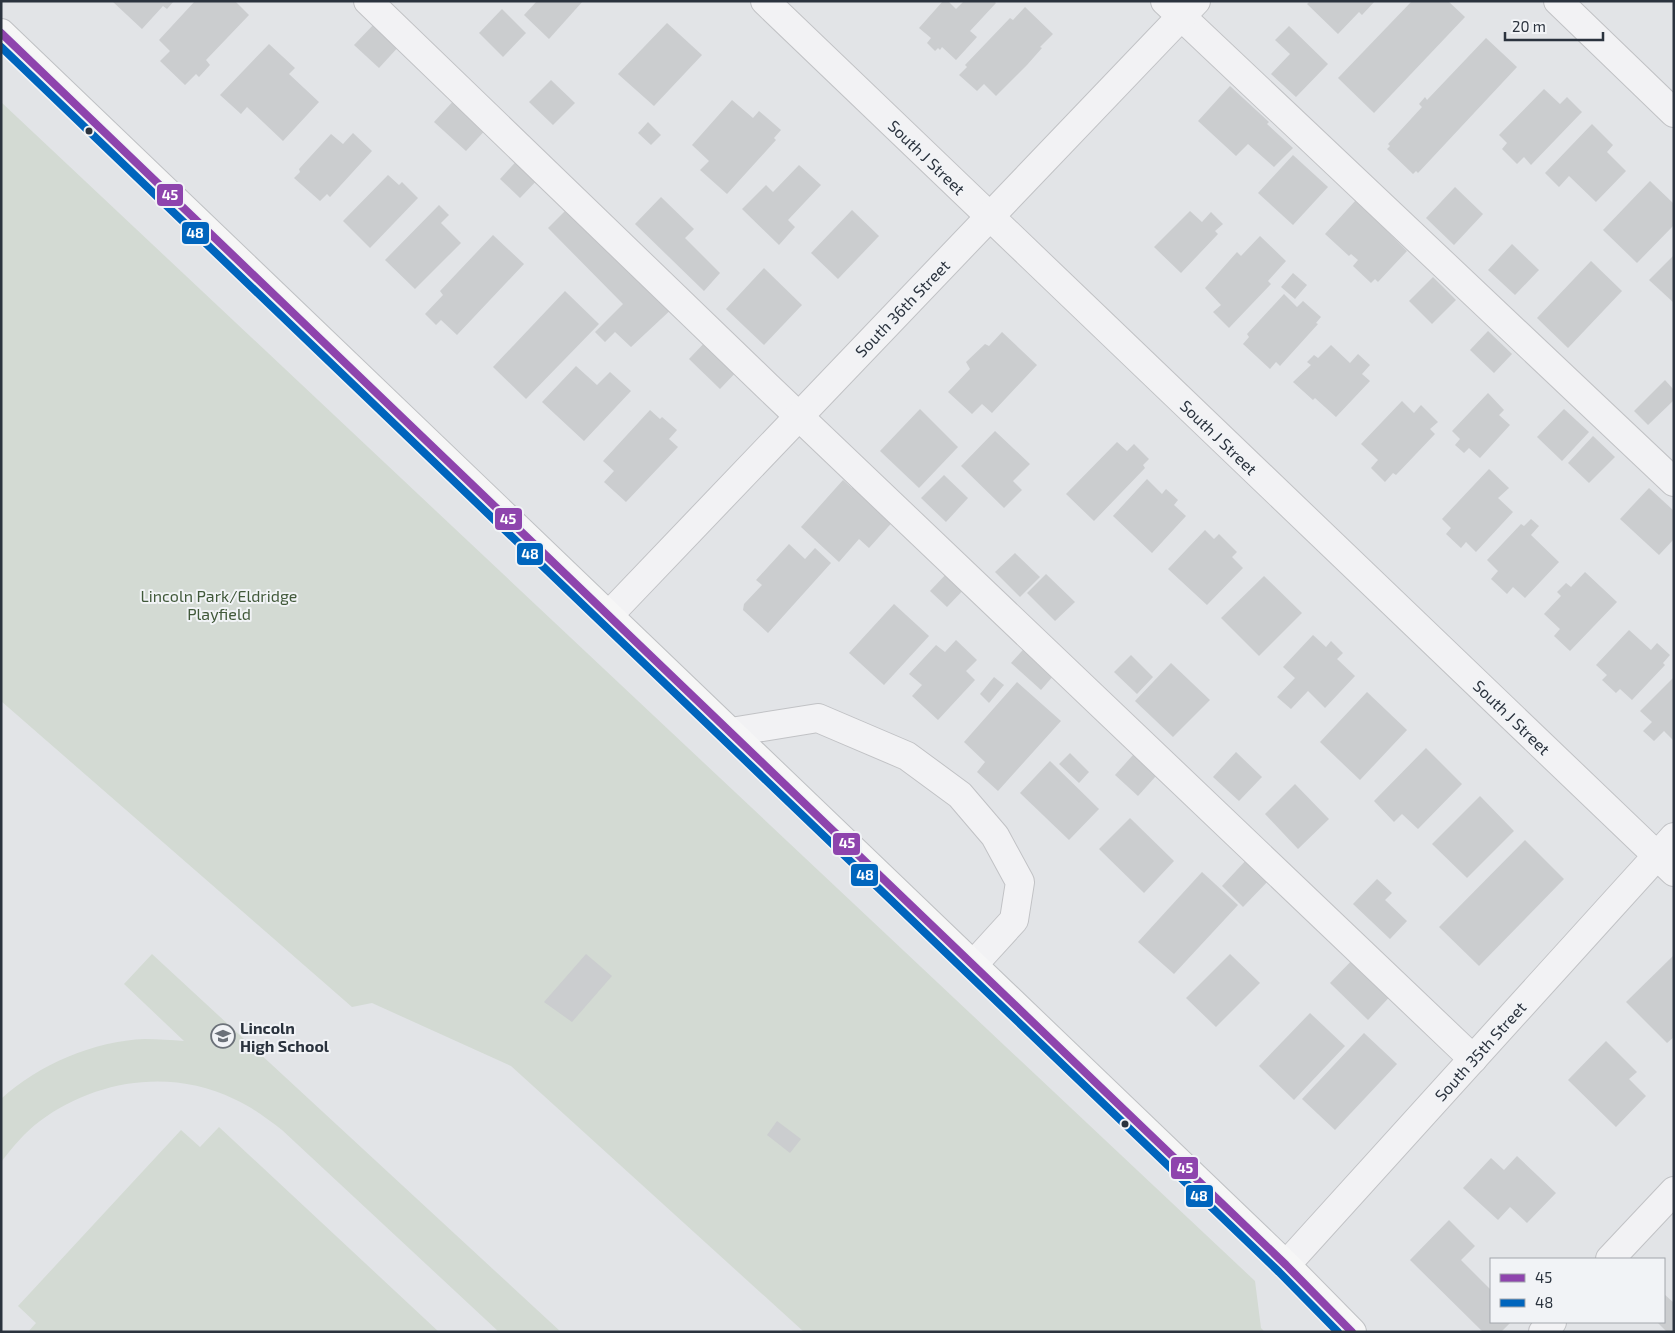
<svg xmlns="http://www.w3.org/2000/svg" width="1675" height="1333" font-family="'Exo 2',sans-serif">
	<rect width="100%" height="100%" fill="#e2e4e7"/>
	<g fill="#d3dad3">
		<path d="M1,102L1255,1281L1261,1328L1265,1332H804L511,1066L372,1003L352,1007L1,701Z"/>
		<path d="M152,954L561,1332H499L282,1130C266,1118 252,1107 234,1099C171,1068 95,1080 40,1121C25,1132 13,1147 1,1162V1099C39,1064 94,1041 145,1039C158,1039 172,1040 184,1041L124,984Z"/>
		<path d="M219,1127L439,1332H28L36,1323L18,1306L181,1130L200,1147Z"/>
	</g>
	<g fill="#cbcdcf">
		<path d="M112,1H174L167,9L163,6L142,29Z"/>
		<path d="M195,1H235L249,15L206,60L210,65L199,77L196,74L185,85L160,61L170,51L159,40Z"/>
		<path d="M537,1H583L549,39L524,15Z"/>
		<path d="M943,1H948L956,9L964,1H994L996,3L970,31L977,37L956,60L942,47L940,50L938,48L935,51L927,43L931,38L919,28Z"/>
		<path d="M1310,1H1375L1362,15L1359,12L1338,34L1307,4Z"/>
		<path d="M1412,1H1448L1465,17L1374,113L1338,78Z"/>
		<path d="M1025,7L1053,34L1040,47L1042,48L1027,65L996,96L984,84L977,91L959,75L967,67L965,65L1010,18L1013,20Z"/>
		<path d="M502,9L526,33L503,57L479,33Z"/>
		<path d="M377,21L401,44L379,68L354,45Z"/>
		<path d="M667,23L702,55L654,106L618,74Z"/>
		<path d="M1289,26L1328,64L1296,97L1271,74L1290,54L1275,40Z"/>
		<path d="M1486,38L1517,67L1418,173L1416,171L1413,174L1387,149L1390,146L1388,144L1422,107L1419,104L1425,97L1427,100Z"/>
		<path d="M269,44L295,68L289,74L319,102L283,141L247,107L241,114L220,95Z"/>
		<path d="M551,80L575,103L553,125L529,102Z"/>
		<path d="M1230,86L1269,122L1267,124L1293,148L1274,167L1248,144L1236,156L1198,121Z"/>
		<path d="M1544,89L1560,104L1567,97L1582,112L1531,165L1524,157L1517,164L1502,149L1507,143L1499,135Z"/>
		<path d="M457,97L489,126L466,151L434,122Z"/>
		<path d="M732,100L753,118L759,111L781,130L774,138L776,140L727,194L700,170L709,161L692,145Z"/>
		<path d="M648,122L661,135L651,145L638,133Z"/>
		<path d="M1592,124L1613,145L1607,152L1626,171L1596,202L1569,176L1559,187L1545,173Z"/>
		<path d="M353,133L372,151L330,197L327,194L320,201L294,178L300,172L299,169L331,134L343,144Z"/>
		<path d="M522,155L543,174L520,198L500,179Z"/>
		<path d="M1293,155L1328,187L1293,225L1258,193Z"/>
		<path d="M799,165L821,185L788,220L795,227L779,245L742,209L766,185L773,192Z"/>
		<path d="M388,175L399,185L402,182L418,198L370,248L343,221Z"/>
		<path d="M1650,181L1674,204V225L1637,263L1603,230Z"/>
		<path d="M1455,187L1483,214L1454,245L1426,218Z"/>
		<path d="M661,197L694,229L685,238L720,273L704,291L635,224Z"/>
		<path d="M1356,200L1407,251L1378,282L1375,279L1371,283L1353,266L1358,260L1351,254L1349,256L1325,234Z"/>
		<path d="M439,205L449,215L441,223L461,243L415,289L385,260Z"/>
		<path d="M570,206L676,305L631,347L615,332L605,342L595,332L623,304L548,228Z"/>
		<path d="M852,210L879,236L838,279L811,253Z"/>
		<path d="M1190,211L1202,222L1211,212L1223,224L1215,231L1218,234L1181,273L1154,247Z"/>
		<path d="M493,235L524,264L457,335L441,320L436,325L425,314L443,295L440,291Z"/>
		<path d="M1260,236L1286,261L1268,281L1271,284L1229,328L1213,312L1221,305L1205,288L1237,252L1241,256Z"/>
		<path d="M1512,244L1539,270L1515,295L1488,270Z"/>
		<path d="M1674,255V303L1649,280Z"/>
		<path d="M1591,261L1622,291L1568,348L1537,318Z"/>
		<path d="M764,268L802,305L764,345L726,309Z"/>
		<path d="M1293,273L1307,285L1295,299L1281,287Z"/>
		<path d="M1433,277L1456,300L1432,324L1409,301Z"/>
		<path d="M565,291L599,324L526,399L493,367Z"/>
		<path d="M1284,294L1297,307L1303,301L1321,317L1316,323L1318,324L1280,366L1276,362L1270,369L1243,344L1249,337L1247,334Z"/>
		<path d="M1488,331L1512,354L1494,373L1470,350Z"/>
		<path d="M1002,332L1037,365L992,413L982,404L972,414L948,392L970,369L966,362L985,344L989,346Z"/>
		<path d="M709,338L740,368L720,389L689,359Z"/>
		<path d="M1331,345L1350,363L1358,354L1370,365L1362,374L1370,381L1336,417L1315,398L1313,400L1293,382L1311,365L1307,362L1314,355L1318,358Z"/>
		<path d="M576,366L597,385L610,372L631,391L584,441L542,402Z"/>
		<path d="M1665,380L1674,390V400L1648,425L1634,411Z"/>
		<path d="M1488,393L1504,410L1499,415L1510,425L1480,458L1469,448L1464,453L1455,445L1460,439L1452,431Z"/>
		<path d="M1402,401L1414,413L1421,405L1438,422L1430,429L1435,434L1396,475L1393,473L1385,482L1371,468L1378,460L1361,444Z"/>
		<path d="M920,409L958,447L919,488L880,451Z"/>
		<path d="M1564,409L1589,432L1562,461L1537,437Z"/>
		<path d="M650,410L660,419L662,417L677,430L669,439L678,447L626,502L604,482L614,471L603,461Z"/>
		<path d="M995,431L1030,464L1013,481L1022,490L1004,508L961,466Z"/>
		<path d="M1593,436L1615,457L1589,483L1568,463Z"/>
		<path d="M1117,442L1127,451L1134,444L1149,459L1143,465L1145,468L1094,521L1066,494Z"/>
		<path d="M1489,469L1509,488L1498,498L1513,512L1476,552L1466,542L1461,548L1446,534L1451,528L1442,519Z"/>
		<path d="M944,475L968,498L946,522L921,498Z"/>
		<path d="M1147,479L1162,494L1166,489L1178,500L1174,505L1186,516L1152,553L1113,516Z"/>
		<path d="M843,480L852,488L857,481L897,517L869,548L859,539L839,562L801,527Z"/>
		<path d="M1649,488L1674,511V539L1659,555L1620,519Z"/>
		<path d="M1531,519L1539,526L1531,535L1559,562L1525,598L1513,587L1507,594L1491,579L1498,571L1487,560L1521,524L1524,526Z"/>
		<path d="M1205,530L1214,539L1219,534L1237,552L1232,557L1243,568L1207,605L1168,569Z"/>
		<path d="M789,544L805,559L815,548L831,563L768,633L743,610L744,604L762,585L756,580Z"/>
		<path d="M1015,553L1040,577L1020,597L995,572Z"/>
		<path d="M951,569L969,584L947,607L930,591Z"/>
		<path d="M1585,572L1617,602L1570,651L1554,636L1560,629L1544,614L1561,596L1557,592L1566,583L1571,587Z"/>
		<path d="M1046,574L1075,602L1055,621L1027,593Z"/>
		<path d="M1264,576L1302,613L1259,656L1221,618Z"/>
		<path d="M894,604L929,636L884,685L849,653Z"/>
		<path d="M1629,630L1651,650L1657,643L1670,655L1663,663L1665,665L1632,700L1620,689L1616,693L1602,680L1607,675L1596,665Z"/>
		<path d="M1313,635L1326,647L1331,641L1343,653L1337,659L1355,676L1325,708L1308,691L1291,709L1277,697L1295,678L1283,667Z"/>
		<path d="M956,640L977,660L966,671L975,680L938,720L912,696L922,685L909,674L936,645L945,652Z"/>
		<path d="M1032,640L1061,667L1041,690L1011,663Z"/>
		<path d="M1131,655L1153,677L1137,694L1114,672Z"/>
		<path d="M1171,663L1210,700L1173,737L1135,701Z"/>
		<path d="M994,677L1004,685L989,703L980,694Z"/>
		<path d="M1674,677V739L1673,740L1664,731L1654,741L1643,731L1652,722L1640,711Z"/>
		<path d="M1017,682L1061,721L998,791L977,772L985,762L964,742Z"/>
		<path d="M1367,692L1407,730L1360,780L1320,742Z"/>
		<path d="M1142,745L1165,766L1138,796L1115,775Z"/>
		<path d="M1426,748L1462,784L1418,829L1402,814L1394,822L1374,801Z"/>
		<path d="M1236,752L1262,777L1239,801L1213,777Z"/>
		<path d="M1070,753L1089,772L1079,783L1059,764Z"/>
		<path d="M1050,761L1099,809L1069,840L1020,793Z"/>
		<path d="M1295,784L1329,819L1298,849L1265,814Z"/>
		<path d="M1480,796L1514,831L1467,878L1432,844Z"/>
		<path d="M1130,818L1174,861L1144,893L1099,849Z"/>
		<path d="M1525,840L1564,879L1479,966L1439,927Z"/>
		<path d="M1249,857L1271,878L1243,907L1222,886Z"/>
		<path d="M1202,872L1238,905L1174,974L1138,942Z"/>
		<path d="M1377,879L1392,893L1385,900L1407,921L1390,939L1353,904Z"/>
		<path d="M586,954L612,976L572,1022L544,1002Z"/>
		<path d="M1230,954L1260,983L1216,1027L1186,998Z"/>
		<path d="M1358,954L1396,990L1368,1020L1330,983Z"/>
		<path d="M1674,955V1037L1667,1043L1626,1002Z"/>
		<path d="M1310,1013L1345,1046L1294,1100L1259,1066Z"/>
		<path d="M1364,1033L1397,1064L1335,1130L1302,1099Z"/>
		<path d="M1606,1041L1637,1072L1629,1079L1646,1096L1616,1127L1568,1080Z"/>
		<path d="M777,1121L801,1139L790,1153L767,1135Z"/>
		<path d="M1517,1156L1556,1193L1527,1223L1510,1207L1498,1220L1463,1188L1491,1158L1504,1170Z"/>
		<path d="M1449,1220L1475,1246L1461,1260L1491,1290V1322H1511L1501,1332H1483L1410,1260Z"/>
		<path d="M1664,1294L1674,1303V1332H1667L1657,1322H1664Z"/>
	</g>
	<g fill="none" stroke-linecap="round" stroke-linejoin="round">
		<g stroke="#c1c2c5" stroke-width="30">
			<g id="minor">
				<path d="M368,1L767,386L1473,1059"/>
				<path d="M765,1L1674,872"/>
				<path d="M1165,1L1674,482"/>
				<path d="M1558,1L1674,113"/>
				<path d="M609,615L1196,1"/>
				<path d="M731,732L818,718L907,756L960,795L995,836L1020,882L1014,920L973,965"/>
				<path d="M1610,1259L1674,1191"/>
				<path d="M1286,1265L1674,837"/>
				<path d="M1543,1332L1552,1322"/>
			</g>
		</g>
		<g stroke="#bfc1c4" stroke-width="30">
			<path id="major" d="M1,33L1286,1265L1352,1332"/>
		</g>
		<use href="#minor" stroke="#f2f2f4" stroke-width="28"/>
		<use href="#major" stroke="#f6f6f6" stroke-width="28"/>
		<g stroke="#f1f3f6" stroke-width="11">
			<path id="bus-1" d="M1,33L1286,1265L1352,1332"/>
		</g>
		<g stroke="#f1f3f6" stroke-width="11">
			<path id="bus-2" d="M1,47L1279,1272L1338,1332"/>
		</g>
		<use href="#bus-1" stroke="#8e44ad" stroke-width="8"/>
		<use href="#bus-2" stroke="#0065bd" stroke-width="8"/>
	</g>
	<defs>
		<g id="school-ring" transform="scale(1.25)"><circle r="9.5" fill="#f1f3f6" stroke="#6b7179" stroke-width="1.5"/><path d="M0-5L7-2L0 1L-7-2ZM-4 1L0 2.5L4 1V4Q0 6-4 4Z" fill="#6b7179"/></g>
	</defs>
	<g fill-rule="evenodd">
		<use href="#school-ring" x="223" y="1036"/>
	</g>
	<g fill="#2b333e" stroke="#f1f3f6" stroke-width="2">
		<circle cx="89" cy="131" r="4.5"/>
		<circle cx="1125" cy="1124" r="4.5"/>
	</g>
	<g text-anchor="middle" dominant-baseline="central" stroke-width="4" stroke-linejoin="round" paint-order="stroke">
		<g font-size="16" fill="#2b333e" stroke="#f1f3f6">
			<text transform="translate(927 157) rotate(44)">South J Street</text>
			<text transform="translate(902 308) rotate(-46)">South 36th Street</text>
			<text transform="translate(1219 437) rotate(44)">South J Street</text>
			<text transform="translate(1512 717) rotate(44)">South J Street</text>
			<text transform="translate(1480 1051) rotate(-48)">South 35th Street</text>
		</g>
		<g font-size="16" fill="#41593a" stroke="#f1f3f6">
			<text x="219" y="595">Lincoln Park/Eldridge<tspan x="219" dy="18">Playfield</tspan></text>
		</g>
		<g font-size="16" font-weight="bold" fill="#2b333e" stroke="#f1f3f6" text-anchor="start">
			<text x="240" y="1027">Lincoln<tspan x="240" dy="18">High School</tspan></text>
		</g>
	</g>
	<g stroke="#f1f3f6" stroke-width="2">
		<rect x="156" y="183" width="28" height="24" rx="5" fill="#8e44ad"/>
		<rect x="181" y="221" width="29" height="24" rx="5" fill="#0065bd"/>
		<rect x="494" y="507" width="29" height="24" rx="5" fill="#8e44ad"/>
		<rect x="516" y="542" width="28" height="24" rx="5" fill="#0065bd"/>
		<rect x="832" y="832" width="29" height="24" rx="5" fill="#8e44ad"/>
		<rect x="850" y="863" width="29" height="24" rx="5" fill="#0065bd"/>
		<rect x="1170" y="1156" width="29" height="24" rx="5" fill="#8e44ad"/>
		<rect x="1185" y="1184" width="29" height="24" rx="5" fill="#0065bd"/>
	</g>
	<g font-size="14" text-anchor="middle" font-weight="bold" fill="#fff">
		<text x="170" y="200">45</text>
		<text x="195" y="238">48</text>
		<text x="508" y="524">45</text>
		<text x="530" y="559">48</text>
		<text x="847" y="848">45</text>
		<text x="865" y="880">48</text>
		<text x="1185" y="1173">45</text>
		<text x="1199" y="1201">48</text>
	</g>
	<rect width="1675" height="1333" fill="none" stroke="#2b333e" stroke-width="5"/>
	<rect x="1490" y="1258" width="175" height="65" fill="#f1f3f6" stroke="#a2a6ac"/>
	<rect x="1500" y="1274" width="25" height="8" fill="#8e44ad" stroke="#a2a6ac"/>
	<text x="1535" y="1283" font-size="15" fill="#2b333e">45</text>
	<rect x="1500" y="1299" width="25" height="8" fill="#0065bd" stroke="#a2a6ac"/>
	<text x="1535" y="1308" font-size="15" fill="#2b333e">48</text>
	<path d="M1505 32v8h98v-8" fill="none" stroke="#2b333e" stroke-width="2.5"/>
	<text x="1512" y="32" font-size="15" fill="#2b333e" stroke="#f1f3f6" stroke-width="4" paint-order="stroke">20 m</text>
</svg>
